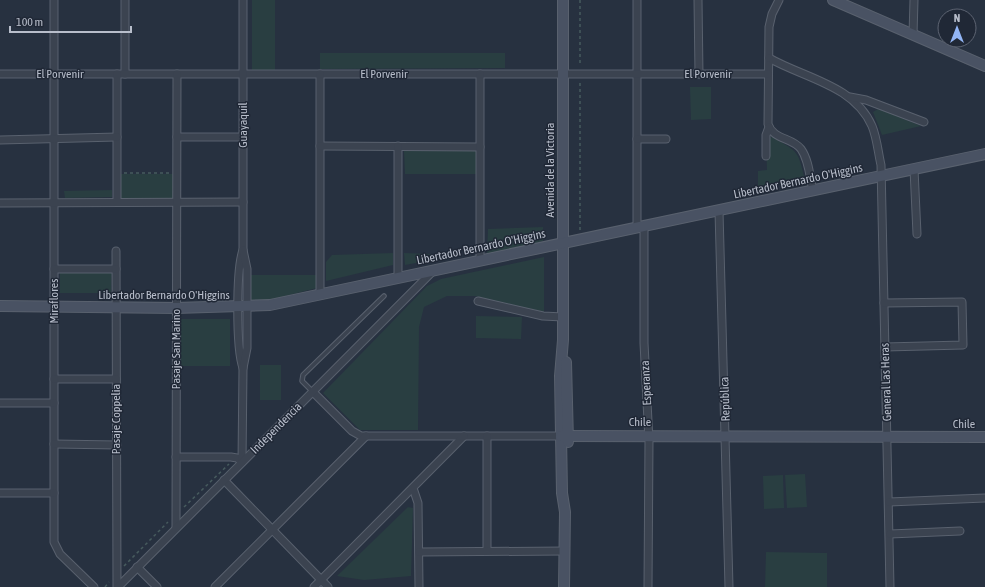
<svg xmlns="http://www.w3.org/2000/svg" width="985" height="587" font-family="'Asap Condensed',sans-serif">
	<rect width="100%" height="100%" fill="#273140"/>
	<g fill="#293e41">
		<rect x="252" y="0" width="23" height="70"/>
		<path d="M320,53H505V68L320,69Z"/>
		<path d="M690,87H711V119L691,120Z"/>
		<path d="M878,109L884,111L921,126L882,135L873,112Z"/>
		<path d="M772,137C799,152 798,151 805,180L758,187V171L767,170L766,139Z"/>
		<path d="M478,150V174H405L404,151Z"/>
		<rect x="121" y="174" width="53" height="24"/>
		<path d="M112,190V197L65,198L64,191Z"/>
		<path d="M543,227V241L487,254L488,229Z"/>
		<path d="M393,253V265L326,281V262L332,255Z"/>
		<path d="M404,253L459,255L405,265Z"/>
		<path d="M544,257V312L475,296H447L424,307L419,327L418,430H360L323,393L427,286L441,279Z"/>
		<path d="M60,271H112L111,293H60Z"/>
		<path d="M251,275H316L317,288L273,299L251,302Z"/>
		<path d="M476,316L522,317L521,339L476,338Z"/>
		<rect x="181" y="319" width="49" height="47"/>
		<rect x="260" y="365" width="21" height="35"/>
		<path d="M805,474L807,507L787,508L785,475Z"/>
		<path d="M783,475L784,508L764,509L763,476Z"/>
		<path d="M408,507L413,508L411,576L364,580L337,576Z"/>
		<path d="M766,552L827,553V587H765Z"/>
	</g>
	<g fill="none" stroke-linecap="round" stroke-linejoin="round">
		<g stroke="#59616e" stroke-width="5.5">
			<path id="lane" d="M313,392L302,381L303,375L384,296"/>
		</g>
		<g stroke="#59616e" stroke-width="9">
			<g id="street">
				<path d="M54,0V542L60,554L94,587"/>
				<path d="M125,0V74"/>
				<path d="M637,0V228"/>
				<path d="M698,0L699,74"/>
				<path d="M779,0L772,14L769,27L768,124C773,140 792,137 801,149C809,160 810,178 813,191"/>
				<path d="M913,35L914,0"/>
				<path d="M769,58C804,78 854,85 872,126C877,138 878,152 881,165L890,587"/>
				<path d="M0,74H768"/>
				<path d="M117,74V202"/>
				<path d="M320,74V294"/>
				<path d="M850,97L866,100L924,122"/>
				<path d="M177,137H243"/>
				<path d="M637,139H666"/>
				<path d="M0,140L117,137"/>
				<path d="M320,146L480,147"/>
				<path d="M766,156V135L769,127"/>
				<path d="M914,169L917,234"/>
				<path d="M0,203L243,202"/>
				<path d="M719,211L729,587"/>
				<path d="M644,227V343L649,441L648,587"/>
				<path d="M116,251L117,587"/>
				<path d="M480,260V74"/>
				<path d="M54,269H116"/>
				<path d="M398,277V146"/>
				<path d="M478,301L543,316L563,317"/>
				<path d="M884,303L962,302L963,345L885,347"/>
				<path d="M243,368C236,348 236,270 243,250V0"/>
				<path d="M54,379H116"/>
				<path d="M313,392L352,431L361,436H561"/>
				<path d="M0,403H54"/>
				<path d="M487,436V551"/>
				<path d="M54,444L117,445"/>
				<path d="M176,457H231L237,458L242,462"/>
				<path d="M242,462L243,368L247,348V269L243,250"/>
				<path d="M224,480L328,587"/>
				<path d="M413,488L418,503L419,587"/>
				<path d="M0,493H54"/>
				<path d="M889,502L985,498"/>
				<path d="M176,528L177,74"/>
				<path d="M890,534L960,531"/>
				<path d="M419,552L564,551"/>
				<path d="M137,567L157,587"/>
				<path d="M118,587L433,271"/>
				<path d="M215,587L366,436"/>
				<path d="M314,587L464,436"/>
			</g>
		</g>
		<g stroke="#59616e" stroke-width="12">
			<g id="secondary">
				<path d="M563,0V340L560,376L562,493L565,512L564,587"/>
				<path d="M833,0L985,66"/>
				<path d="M0,306L176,308L270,305L985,154"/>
				<path d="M566,362L568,442"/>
				<path d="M561,436L985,437"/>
			</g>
		</g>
		<g stroke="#475b5e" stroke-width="1.5" stroke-dasharray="3 3" stroke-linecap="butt">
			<path d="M580,0V66"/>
			<path d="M124,173H169"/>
			<path d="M580,230V82"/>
			<path d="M184,507L229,464"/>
			<path d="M124,566L168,522"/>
			<path d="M105,587L109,582"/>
		</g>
		<use href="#lane" stroke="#3b4350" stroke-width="3.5"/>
		<use href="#street" stroke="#3b4350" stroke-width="7"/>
		<use href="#secondary" stroke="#495263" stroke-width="10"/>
	</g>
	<g text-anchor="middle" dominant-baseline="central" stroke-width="3" stroke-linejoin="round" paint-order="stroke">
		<g font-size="12" fill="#b8becb" stroke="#202836">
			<text x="60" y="74">El Porvenir</text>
			<text x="384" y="74">El Porvenir</text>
			<text x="708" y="74">El Porvenir</text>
			<text transform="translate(243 125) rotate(-90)">Guayaquil</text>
			<text transform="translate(550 170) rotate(-90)">Avenida de la Victoria</text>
			<text transform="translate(798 181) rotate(-12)">Libertador Bernardo O'Higgins</text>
			<text transform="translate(481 247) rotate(-12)">Libertador Bernardo O'Higgins</text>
			<text x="164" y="295">Libertador Bernardo O'Higgins</text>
			<text transform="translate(54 301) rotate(-90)">Miraflores</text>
			<text transform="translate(176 349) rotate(-90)">Pasaje San Marino</text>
			<text transform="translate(886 382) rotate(-92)">General Las Heras</text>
			<text transform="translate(646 383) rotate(-93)">Esperanza</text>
			<text transform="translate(725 399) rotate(-92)">República</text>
			<text transform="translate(116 419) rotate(-90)">Pasaje Coppelia</text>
			<text x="640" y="422">Chile</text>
			<text x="964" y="424">Chile</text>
			<text transform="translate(276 428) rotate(-45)">Independencia</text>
		</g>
	</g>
	<g transform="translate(957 28)"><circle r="19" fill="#202836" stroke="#5d6472"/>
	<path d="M0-3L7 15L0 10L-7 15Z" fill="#92b5f5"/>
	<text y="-6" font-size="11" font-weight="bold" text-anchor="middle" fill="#b8becb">N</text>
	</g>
	<path d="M10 26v6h121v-6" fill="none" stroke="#b8becb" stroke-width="2"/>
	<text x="16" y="26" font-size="12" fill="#b8becb" stroke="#202836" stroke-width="3" paint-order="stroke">100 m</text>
</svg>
